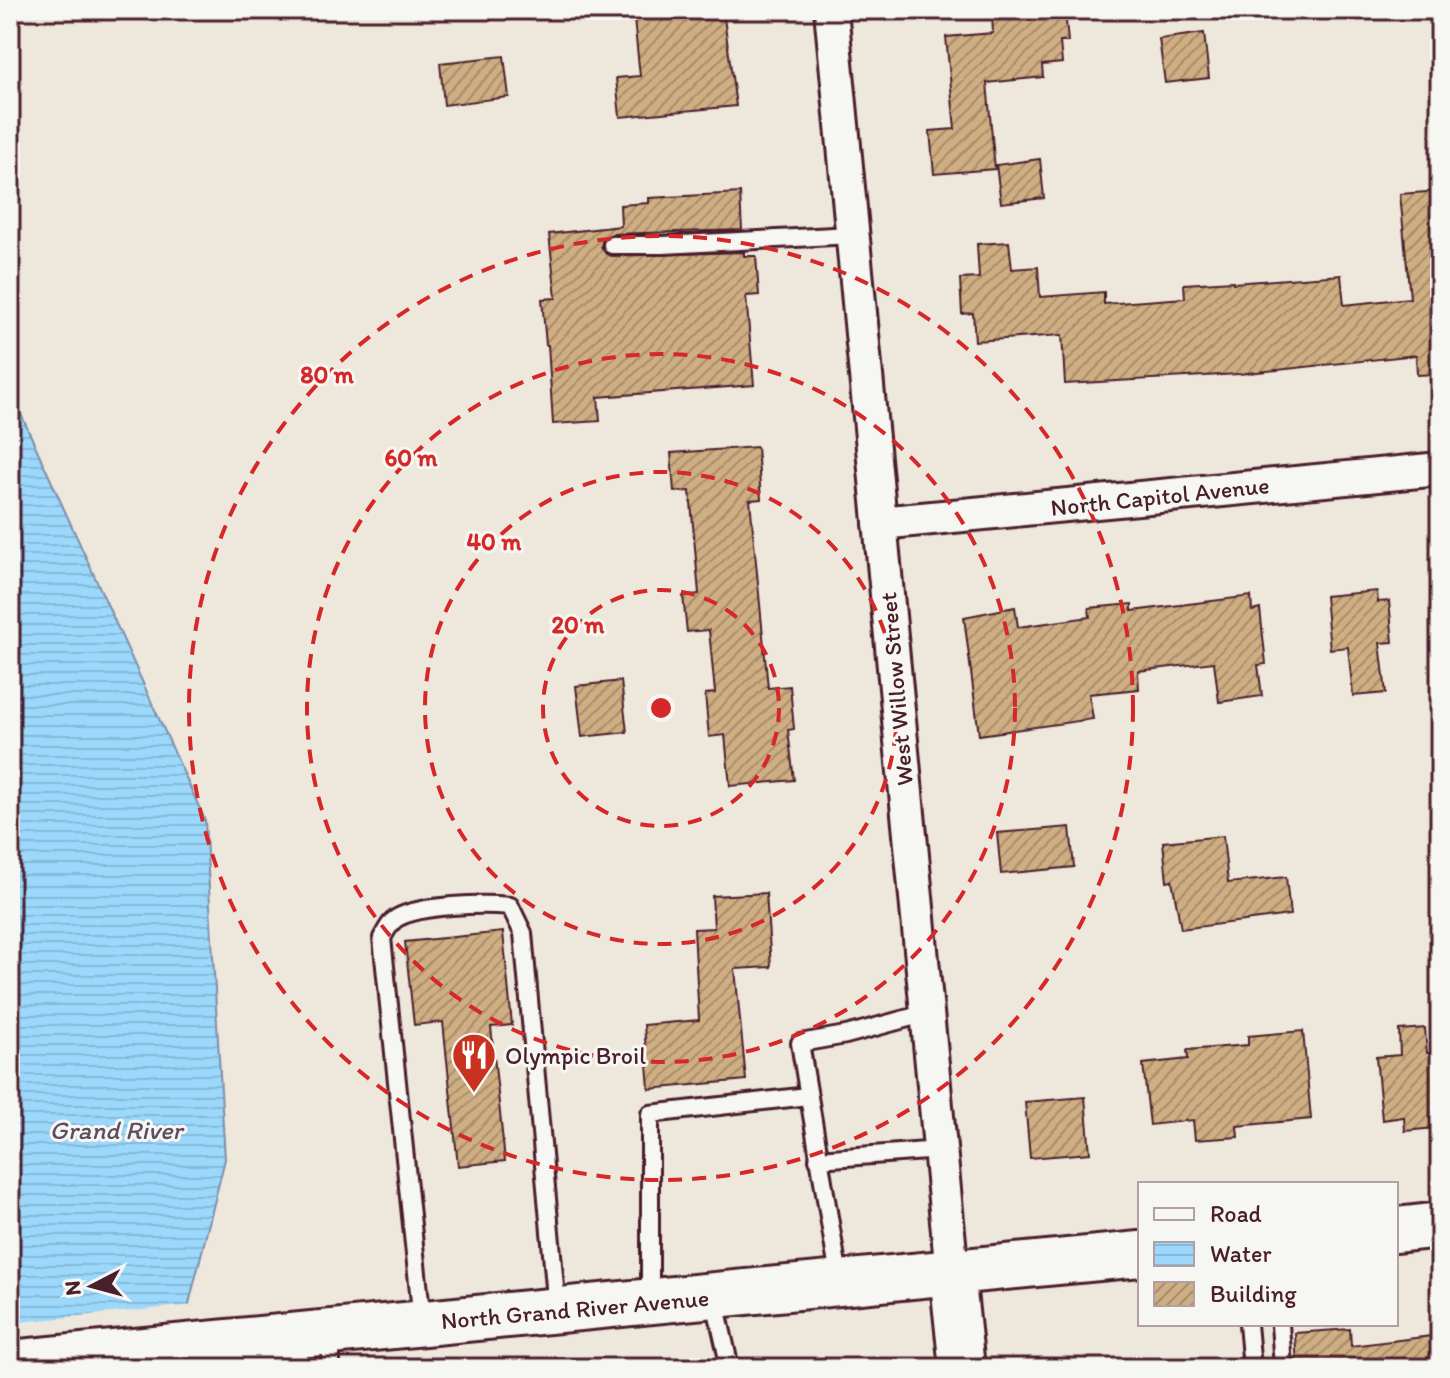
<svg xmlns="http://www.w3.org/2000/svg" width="1450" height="1378" font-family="Itim,sans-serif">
	<defs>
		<pattern id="water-rules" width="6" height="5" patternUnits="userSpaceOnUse" patternTransform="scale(2)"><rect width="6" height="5" fill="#9bd8fc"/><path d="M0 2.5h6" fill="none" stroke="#87b9d8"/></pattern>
		<pattern id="building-hatch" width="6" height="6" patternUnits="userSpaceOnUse" patternTransform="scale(2)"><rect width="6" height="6" fill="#ceae82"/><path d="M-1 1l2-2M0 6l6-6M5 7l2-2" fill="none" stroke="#a98d6b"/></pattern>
	</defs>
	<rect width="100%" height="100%" fill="#eee8dc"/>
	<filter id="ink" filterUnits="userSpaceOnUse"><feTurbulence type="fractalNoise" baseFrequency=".0125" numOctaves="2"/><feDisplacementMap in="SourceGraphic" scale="16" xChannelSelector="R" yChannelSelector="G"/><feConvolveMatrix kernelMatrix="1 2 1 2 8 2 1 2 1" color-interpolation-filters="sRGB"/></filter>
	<g filter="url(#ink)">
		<path fill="url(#water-rules)" stroke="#7b8ea8" stroke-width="2" d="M10,390L205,820L225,1159L173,1368H10Z"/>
		<path fill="#eee8dc" d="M193,1305L177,1368H10V1323Z"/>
		<g fill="url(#building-hatch)" stroke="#4a1f2b" stroke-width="2">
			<path d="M633,10H723L736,106L620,117L616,78L640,76Z"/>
			<path d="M1049,10H1065L1068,42H1060L1062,63L1042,65L1043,77L987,83L995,169L934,174L930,131L955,129L946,37L993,33L992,16Z"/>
			<path d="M1204,33L1209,78L1165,83L1159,39Z"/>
			<path d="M504,56L509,97L444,105L440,63Z"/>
			<path d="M1040,159L1044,198L1001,203L996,165Z"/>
			<path d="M1440,191V374L1417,375L1416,355L1239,374L1065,384L1062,335L975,341L973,313L962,314L960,279L979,278L977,244L1009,242L1012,269L1038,267L1040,297L1104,292V304L1185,298L1184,284L1233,281V283L1341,275L1344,305L1410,298L1400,194Z"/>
			<path d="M740,193L742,230L612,234L603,239L601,246L606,254L612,256L744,252V256H756L759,295L746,296L754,385L598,397L600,421L553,424L548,345H546L542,299L556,298L549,234L621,226L620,205L649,203V198Z"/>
			<path d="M757,447L761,499L750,500L768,688L790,686L794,729L788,730L794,780L730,786L725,735L709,737L705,694L715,693L709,630L687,632L683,596L699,594L690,491L674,492L671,453Z"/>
			<path d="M1377,591L1378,602L1389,601L1393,642L1380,643L1386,693L1353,696L1348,647L1330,649L1325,596Z"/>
			<path d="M1251,596L1252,611L1260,609L1266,664L1258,665L1262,696L1219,702L1214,662L1138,671L1139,689L1089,694L1093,719L979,735L964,617L1015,607L1018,627L1090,617L1089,608L1132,604V611Z"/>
			<path d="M621,681L627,732L582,737L576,686Z"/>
			<path d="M1070,827L1074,867L1001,874L997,833Z"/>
			<path d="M1223,836L1228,883L1286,877L1290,915L1181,929L1172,880L1167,881L1163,842Z"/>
			<path d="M766,893L771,967L735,969L746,1080L649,1089L644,1025L699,1020L694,929L714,928L712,896Z"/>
			<path d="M503,932L512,1025L491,1027L505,1161L458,1166L443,1022L414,1025L405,942Z"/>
			<path d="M1425,1028L1427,1053L1440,1052V1108L1433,1109L1435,1128L1405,1131L1404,1117L1382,1120L1376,1057L1400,1055L1399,1030Z"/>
			<path d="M1303,1031L1311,1119L1237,1126L1238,1137L1195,1140L1193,1120L1150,1125L1143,1064L1188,1059L1187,1050L1248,1045V1036Z"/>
			<path d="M1085,1097L1090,1153L1030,1158L1025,1102Z"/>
			<path d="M1350,1329L1351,1346L1440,1335V1368H1297L1295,1333Z"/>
		</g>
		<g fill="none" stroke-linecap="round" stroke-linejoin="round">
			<g stroke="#4a1f2b" stroke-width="22">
				<g id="lane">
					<path d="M612,245H663L852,235"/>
					<path d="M818,1159L940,1150"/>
					<path d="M840,1283L800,1043L846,1035L927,1013"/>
					<path d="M714,1297L730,1368"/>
					<path d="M650,1301V1114L808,1096"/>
					<path d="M422,1321L382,938C386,931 390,922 397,918C420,905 483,903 510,906L523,933L557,1309"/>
					<path d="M1248,1324L1252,1368"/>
					<path d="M1280,1324L1283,1368"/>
					<path d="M331,1333V1368"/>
				</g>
			</g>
			<g stroke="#4a1f2b" stroke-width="38">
				<g id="street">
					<path d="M831,10L952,1273"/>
					<path d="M880,523L1440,469"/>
				</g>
			</g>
			<g stroke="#4a1f2b" stroke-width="50">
				<g id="secondary">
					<path d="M1396,1230L1440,1225"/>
					<path d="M952,1273L962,1368"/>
					<path d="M10,1363L1140,1254"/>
				</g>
			</g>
			<use href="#lane" stroke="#f6f6f2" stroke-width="16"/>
			<use href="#street" stroke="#f6f6f2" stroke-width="32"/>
			<use href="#secondary" stroke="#f6f6f2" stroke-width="44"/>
		</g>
	</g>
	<g fill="none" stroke="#d62828" stroke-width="4" stroke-dasharray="14 10">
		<circle cx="661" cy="708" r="118"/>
		<circle cx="661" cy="708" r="236"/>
		<circle cx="661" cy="708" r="354"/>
		<circle cx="661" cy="708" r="472"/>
	</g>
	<defs>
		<g id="restaurant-pin" transform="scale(2.3)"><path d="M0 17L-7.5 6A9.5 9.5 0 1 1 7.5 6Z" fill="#c8321e" stroke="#f6f6f2"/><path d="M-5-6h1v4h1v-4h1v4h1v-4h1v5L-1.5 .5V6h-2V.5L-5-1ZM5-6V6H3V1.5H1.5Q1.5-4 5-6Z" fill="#fff"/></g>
	</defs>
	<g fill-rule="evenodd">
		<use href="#restaurant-pin" x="474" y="1055"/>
	</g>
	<g text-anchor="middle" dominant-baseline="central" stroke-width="6" stroke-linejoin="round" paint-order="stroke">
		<g font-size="24" fill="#4a1f2b" stroke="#f6f6f2">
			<text transform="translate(1160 496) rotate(-6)">North Capitol Avenue</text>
			<text transform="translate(896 689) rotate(-95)">West Willow Street</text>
			<text transform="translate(575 1309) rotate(-5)">North Grand River Avenue</text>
		</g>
		<g font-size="24" fill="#4a1f2b" stroke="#f6f6f2" text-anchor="start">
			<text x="505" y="1055">Olympic Broil</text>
		</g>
		<g font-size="26" font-style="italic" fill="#5e4d5f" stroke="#f6f6f2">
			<text x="116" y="1130">Grand River</text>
		</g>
	</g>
	<circle cx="661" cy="708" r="12" fill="#d62828" stroke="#f6f6f2" stroke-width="4"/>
	<g font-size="24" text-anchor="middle" font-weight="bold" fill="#d62828" stroke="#f6f6f2" stroke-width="6" stroke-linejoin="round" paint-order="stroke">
		<text x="327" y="383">80 m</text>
		<text x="411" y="466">60 m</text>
		<text x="494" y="550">40 m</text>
		<text x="578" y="633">20 m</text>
	</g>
	<rect width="1450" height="1378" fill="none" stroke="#f6f6f2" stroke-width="40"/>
	<rect x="20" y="20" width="1410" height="1338" fill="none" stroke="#4a1f2b" stroke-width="3" filter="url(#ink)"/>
	<rect x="1138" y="1182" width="260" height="144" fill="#f6f6f2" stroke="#b1a0a2" stroke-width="2"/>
	<rect x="1154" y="1208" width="40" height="12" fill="#f6f6f2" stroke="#b1a0a2" stroke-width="2"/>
	<text x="1210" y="1222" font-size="24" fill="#4a1f2b">Road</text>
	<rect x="1154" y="1242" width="40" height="24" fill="url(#water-rules)" stroke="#b1a0a2" stroke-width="2"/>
	<text x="1210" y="1262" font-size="24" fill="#4a1f2b">Water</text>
	<rect x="1154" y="1282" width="40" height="24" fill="url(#building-hatch)" stroke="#b1a0a2" stroke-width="2"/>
	<text x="1210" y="1302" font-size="24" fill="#4a1f2b">Building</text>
	<g transform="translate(92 1286) rotate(264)" stroke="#f6f6f2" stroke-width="6" paint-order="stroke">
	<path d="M0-6L14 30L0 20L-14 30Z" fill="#4a1f2b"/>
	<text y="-12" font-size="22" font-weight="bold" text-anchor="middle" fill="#4a1f2b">N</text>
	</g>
</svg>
